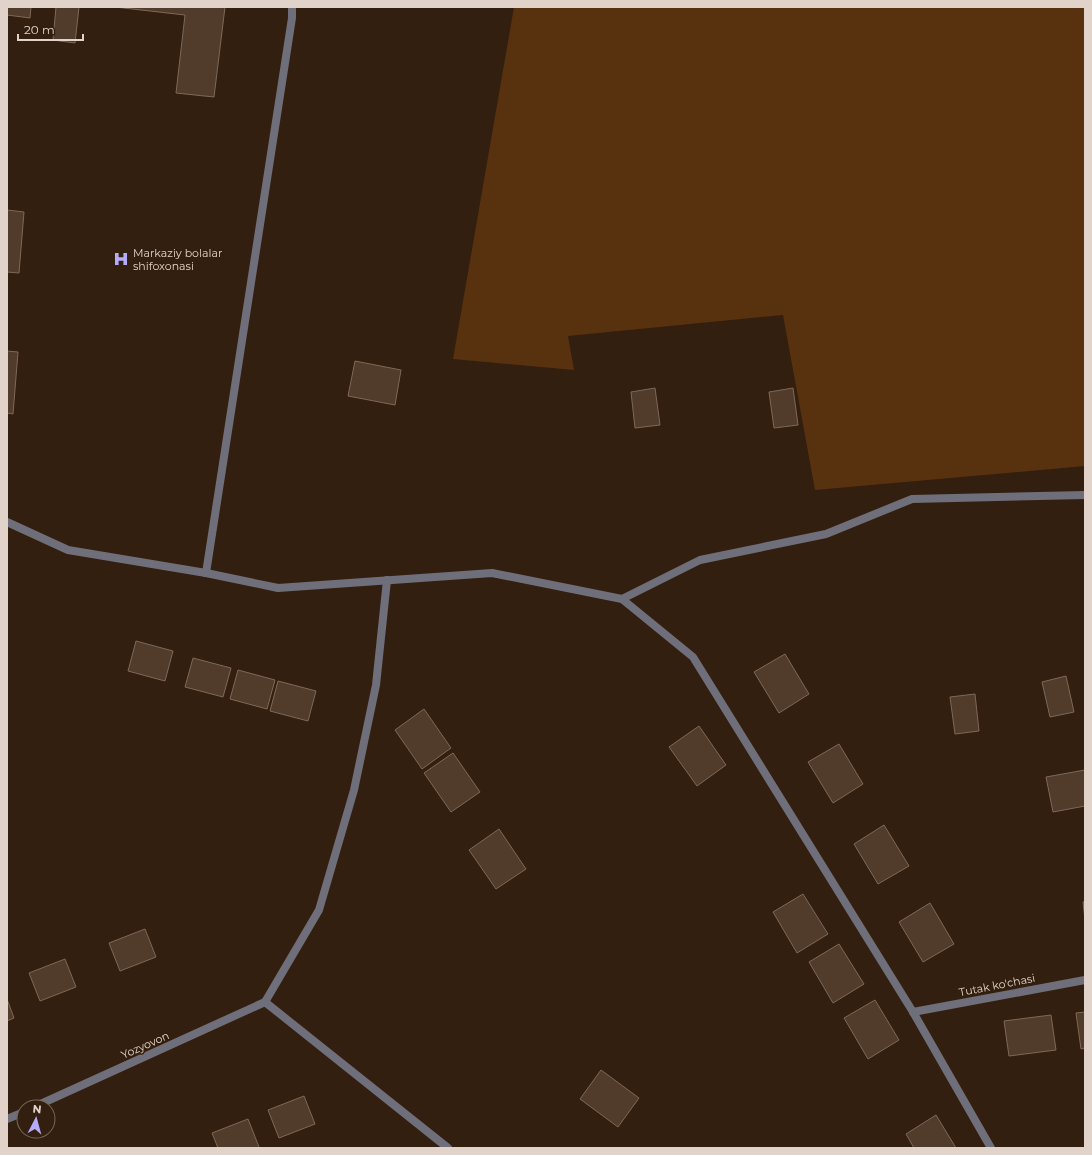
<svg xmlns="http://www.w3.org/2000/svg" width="1092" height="1155" font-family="Montserrat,sans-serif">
	<rect width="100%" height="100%" fill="#331f0f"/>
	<path fill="#58310f" d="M514,7H1085V466L815,490L783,315L568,336L574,370L453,359Z"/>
	<g fill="#513b2b" stroke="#806857">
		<path d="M7,7H31L30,18L7,15Z"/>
		<path d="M56,7H79L75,43L53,40Z"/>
		<path d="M115,7H225L214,97L176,93L185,15Z"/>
		<path d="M7,210L24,212L19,273L7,272Z"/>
		<path d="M7,351L18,352L13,414L7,413Z"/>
		<path d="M355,361L401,370L395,405L348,396Z"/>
		<path d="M655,388L660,425L635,428L631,392Z"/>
		<path d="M793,388L798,425L774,428L769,392Z"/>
		<path d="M136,641L173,651L165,681L128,671Z"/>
		<path d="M785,654L809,694L779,713L754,672Z"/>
		<path d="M193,658L231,668L223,697L185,687Z"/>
		<path d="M238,670L275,680L267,709L230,699Z"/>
		<path d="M1066,676L1074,712L1050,717L1042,682Z"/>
		<path d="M278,681L316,691L308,721L270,711Z"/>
		<path d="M975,694L979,731L955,734L950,697Z"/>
		<path d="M424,709L451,748L422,769L395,730Z"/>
		<path d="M699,726L726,765L697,786L669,747Z"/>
		<path d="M839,744L863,784L833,803L808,762Z"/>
		<path d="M453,753L480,792L451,812L424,773Z"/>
		<path d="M1085,770V806L1053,812L1046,777Z"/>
		<path d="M884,825L909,866L878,884L854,844Z"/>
		<path d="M499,829L526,869L496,889L469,850Z"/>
		<path d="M803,894L828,934L797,953L773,912Z"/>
		<path d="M1085,901V920L1083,902Z"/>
		<path d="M930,903L954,944L923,962L899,922Z"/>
		<path d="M145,929L156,957L120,971L109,943Z"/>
		<path d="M839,944L864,984L833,1003L809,962Z"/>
		<path d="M65,959L76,987L40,1001L29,973Z"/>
		<path d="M7,999L14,1018L7,1021Z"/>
		<path d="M875,1000L899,1040L868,1059L844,1018Z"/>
		<path d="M1085,1012V1048L1081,1049L1076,1013Z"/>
		<path d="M1051,1015L1056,1050L1009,1056L1004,1021Z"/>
		<path d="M601,1070L639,1098L618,1127L580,1099Z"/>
		<path d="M304,1096L315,1124L279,1138L268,1110Z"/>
		<path d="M936,1115L956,1148H914L906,1134Z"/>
		<path d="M248,1119L259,1147L257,1148H218L212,1133Z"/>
	</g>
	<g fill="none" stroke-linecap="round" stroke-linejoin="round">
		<path stroke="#6f6f7b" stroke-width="8" d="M206,573L292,18V7"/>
		<g stroke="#6f6f7b" stroke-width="8">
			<path d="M206,573L278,588L492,573L622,599L693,657L913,1012L991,1148"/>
			<path d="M622,599L700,560L826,534L912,499L1085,495"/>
			<path d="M265,1002L319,910L354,790L376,685L387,580"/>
			<path d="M265,1002L448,1148"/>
			<path d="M913,1012L1085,980"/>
			<path d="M34,1107L265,1002"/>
			<path d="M7,1119L24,1112"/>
		</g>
		<path stroke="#6f6f7b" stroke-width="8" d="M7,522L68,550L206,573"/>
	</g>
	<defs>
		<g id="hospital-bare" transform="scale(1.2)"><path d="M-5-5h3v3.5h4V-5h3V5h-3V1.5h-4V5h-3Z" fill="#b5acf9" stroke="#331f0f" stroke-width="2.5" paint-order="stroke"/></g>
	</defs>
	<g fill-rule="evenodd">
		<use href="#hospital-bare" x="121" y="259"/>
	</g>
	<g text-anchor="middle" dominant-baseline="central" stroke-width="3" stroke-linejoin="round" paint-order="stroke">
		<g font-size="11" fill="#e1d3c9" stroke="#331f0f" text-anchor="start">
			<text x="133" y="253">Markaziy bolalar<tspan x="133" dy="13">shifoxonasi</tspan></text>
		</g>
		<g font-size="11" fill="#e1d3c9" stroke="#331f0f">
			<text transform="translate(997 985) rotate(-11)">Tutak ko'chasi</text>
			<text transform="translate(145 1045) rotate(-24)">Yozyovon</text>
		</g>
	</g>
	<rect width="1092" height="1155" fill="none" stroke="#e1d3c9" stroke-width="16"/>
	<g transform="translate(36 1119) rotate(6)"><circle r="19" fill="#331f0f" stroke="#796759"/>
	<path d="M0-3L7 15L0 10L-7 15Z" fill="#b5acf9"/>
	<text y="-6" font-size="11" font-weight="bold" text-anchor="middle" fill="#e1d3c9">N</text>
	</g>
	<path d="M18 34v6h65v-6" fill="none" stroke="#e1d3c9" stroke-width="2"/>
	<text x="24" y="34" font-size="12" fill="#e1d3c9" stroke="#331f0f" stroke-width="3" paint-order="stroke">20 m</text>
</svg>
